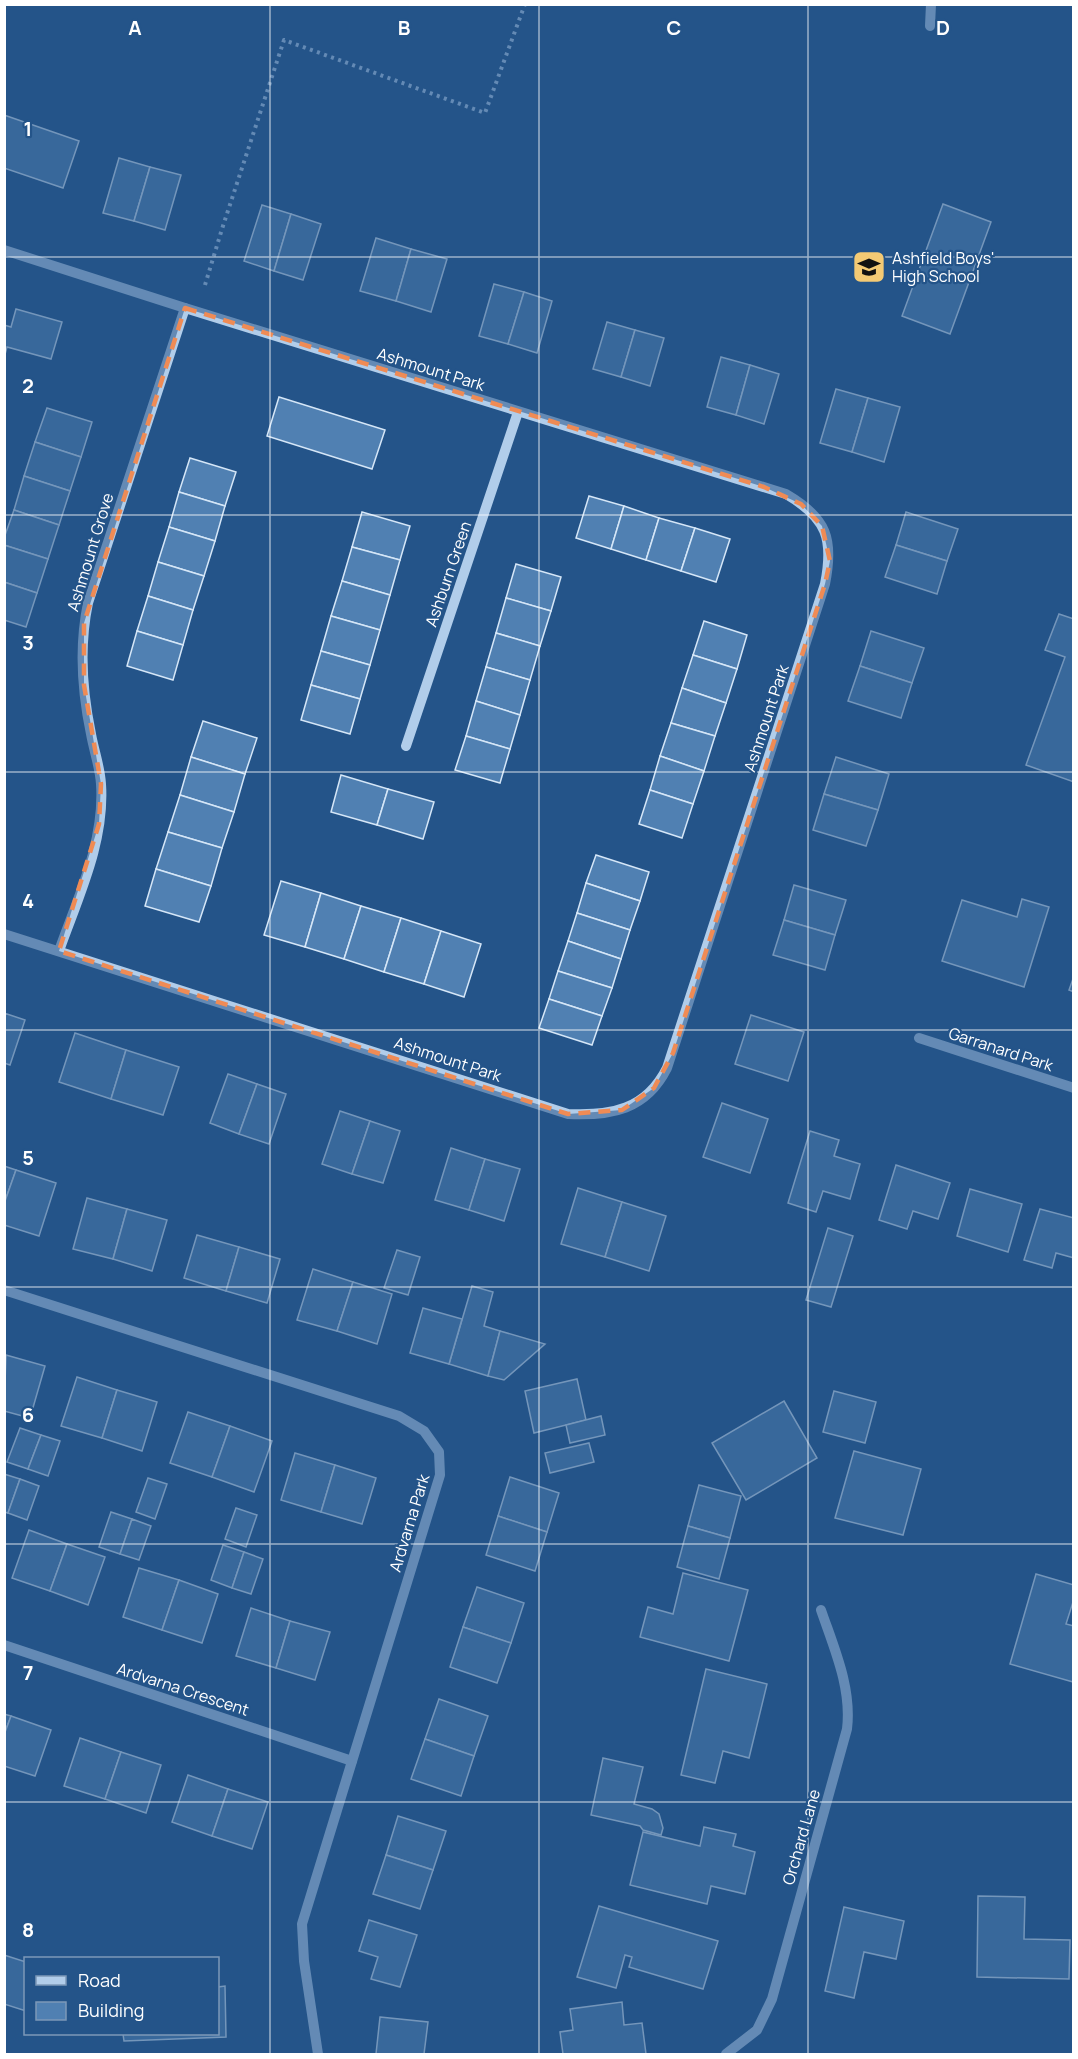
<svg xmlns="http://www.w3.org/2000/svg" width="1078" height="2059" font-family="Manrope,sans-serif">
	<rect width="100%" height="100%" fill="#245489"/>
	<g fill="#5080b2" stroke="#d5e6f7" stroke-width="1.5">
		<path d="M4,115L79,141L63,188L4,168Z"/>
		<path d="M119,158L150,167L134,221L103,213Z"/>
		<path d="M150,167L181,175L165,230L134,221Z"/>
		<path d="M943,204L991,222L950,334L902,316Z"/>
		<path d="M262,205L291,214L274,271L244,261Z"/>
		<path d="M291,214L321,224L303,280L274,271Z"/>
		<path d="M376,238L411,249L396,301L360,291Z"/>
		<path d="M411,249L447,259L431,312L396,301Z"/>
		<path d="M494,284L524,292L508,344L479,336Z"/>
		<path d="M524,292L552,301L537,353L508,344Z"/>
		<path d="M16,309L62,322L51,359L7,347L4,358V325L11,327Z"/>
		<path d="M607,322L635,330L621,377L593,369Z"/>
		<path d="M635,330L664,338L650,386L621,377Z"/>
		<path d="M721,357L750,365L736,415L707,407Z"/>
		<path d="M750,365L779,374L764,424L736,415Z"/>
		<path d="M836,389L868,398L852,452L820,443Z"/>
		<path d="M279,397L385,430L372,469L267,436Z"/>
		<path d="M868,398L900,407L884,462L852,452Z"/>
		<path d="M47,408L92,422L81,457L35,442Z"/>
		<path d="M35,442L81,457L70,491L24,476Z"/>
		<path d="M190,458L236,472L225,506L179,492Z"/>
		<path d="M24,476L70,491L59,525L14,510Z"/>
		<path d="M179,492L225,506L215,541L169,527Z"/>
		<path d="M589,496L624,506L611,549L576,538Z"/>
		<path d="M624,506L659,518L646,560L611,549Z"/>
		<path d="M14,510L59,525L48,559L4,545V538Z"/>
		<path d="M362,512L410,526L400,560L352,547Z"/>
		<path d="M906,512L958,529L947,561L896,545Z"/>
		<path d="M659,518L695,528L681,571L646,560Z"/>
		<path d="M169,527L215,541L204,576L158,562Z"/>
		<path d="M695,528L730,539L716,582L681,571Z"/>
		<path d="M4,545L48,559L37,593L4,582Z"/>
		<path d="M896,545L947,561L937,594L885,577Z"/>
		<path d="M352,547L400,560L390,595L342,581Z"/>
		<path d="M158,562L204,576L193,610L148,596Z"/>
		<path d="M516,564L561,577L551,611L506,598Z"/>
		<path d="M342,581L390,595L380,630L331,616Z"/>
		<path d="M4,582L37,593L26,627L4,620Z"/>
		<path d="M148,596L193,610L183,645L137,631Z"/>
		<path d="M506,598L551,611L540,646L496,633Z"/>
		<path d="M1059,614L1074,619V782L1026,765L1065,657L1045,650Z"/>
		<path d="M331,616L380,630L370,665L321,651Z"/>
		<path d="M704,621L747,635L737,669L693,655Z"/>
		<path d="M137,631L183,645L173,680L127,666Z"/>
		<path d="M871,631L924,648L912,683L860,666Z"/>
		<path d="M496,633L540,646L530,680L486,667Z"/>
		<path d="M321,651L370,665L360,699L311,685Z"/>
		<path d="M693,655L737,669L726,703L682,688Z"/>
		<path d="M860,666L912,683L901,718L848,701Z"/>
		<path d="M486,667L530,680L520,715L476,701Z"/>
		<path d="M311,685L360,699L350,734L301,720Z"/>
		<path d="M682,688L726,703L715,736L671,723Z"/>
		<path d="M476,701L520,715L510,749L466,736Z"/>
		<path d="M203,721L257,738L245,774L191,757Z"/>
		<path d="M671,723L715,736L704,771L660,756Z"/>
		<path d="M466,736L510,749L500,783L455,770Z"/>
		<path d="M660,756L704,771L693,804L650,790Z"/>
		<path d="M191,757L245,774L234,812L180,795Z"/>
		<path d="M836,757L889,774L878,810L824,794Z"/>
		<path d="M341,775L388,789L377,825L331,812Z"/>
		<path d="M388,789L434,802L423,839L377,825Z"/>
		<path d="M650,790L693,804L682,838L639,824Z"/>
		<path d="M824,794L878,810L866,846L813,830Z"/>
		<path d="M180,795L234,812L222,848L168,832Z"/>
		<path d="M168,832L222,848L211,886L156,869Z"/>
		<path d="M596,855L649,872L640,901L586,883Z"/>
		<path d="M156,869L211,886L199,922L145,906Z"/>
		<path d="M281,881L321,893L305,947L264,935Z"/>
		<path d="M586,883L640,901L630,930L577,913Z"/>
		<path d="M794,885L846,900L835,935L784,920Z"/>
		<path d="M321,893L361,906L344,959L305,947Z"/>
		<path d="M1022,899L1049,907L1024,987L942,961L962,900L1017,917Z"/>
		<path d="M361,906L401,918L384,972L344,959Z"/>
		<path d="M577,913L630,930L621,959L568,941Z"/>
		<path d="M401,918L441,931L424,984L384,972Z"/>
		<path d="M784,920L835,935L825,970L773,955Z"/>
		<path d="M441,931L481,944L464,997L424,984Z"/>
		<path d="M568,941L621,959L612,988L558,971Z"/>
		<path d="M558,971L612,988L602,1016L549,999Z"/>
		<path d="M1074,976V992L1069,990Z"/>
		<path d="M549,999L602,1016L592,1045L539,1028Z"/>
		<path d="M4,1013L25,1020L10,1065L4,1063Z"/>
		<path d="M751,1015L804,1032L788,1081L735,1064Z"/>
		<path d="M75,1033L126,1050L111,1099L59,1082Z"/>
		<path d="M126,1050L179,1067L163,1115L111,1099Z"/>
		<path d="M228,1074L257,1084L239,1134L210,1123Z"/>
		<path d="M257,1084L286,1094L269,1144L239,1134Z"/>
		<path d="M722,1103L768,1119L750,1173L703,1157Z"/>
		<path d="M340,1111L370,1121L352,1174L322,1164Z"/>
		<path d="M370,1121L400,1131L383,1183L352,1174Z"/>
		<path d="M810,1131L839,1140L834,1156L860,1164L850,1199L823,1191L816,1212L788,1203Z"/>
		<path d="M451,1148L485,1159L469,1210L435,1200Z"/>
		<path d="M485,1159L520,1169L504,1221L469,1210Z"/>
		<path d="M896,1165L950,1183L938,1219L913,1211L907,1229L879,1220Z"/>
		<path d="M4,1166L16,1170L4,1204Z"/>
		<path d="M16,1170L56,1183L39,1236L4,1225V1204Z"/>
		<path d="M578,1188L622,1202L605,1257L561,1244Z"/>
		<path d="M970,1189L1022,1204L1008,1252L957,1236Z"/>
		<path d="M87,1198L127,1209L113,1259L73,1249Z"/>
		<path d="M622,1202L666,1216L649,1271L605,1257Z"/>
		<path d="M127,1209L167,1220L152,1271L113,1259Z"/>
		<path d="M1040,1209L1074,1218V1258L1056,1253L1052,1268L1024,1260Z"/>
		<path d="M828,1228L853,1236L831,1307L806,1300Z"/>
		<path d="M197,1235L239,1247L226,1291L184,1278Z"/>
		<path d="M239,1247L280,1259L267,1303L226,1291Z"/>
		<path d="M397,1250L420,1257L408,1295L384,1288Z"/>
		<path d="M313,1269L353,1282L337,1331L297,1320Z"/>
		<path d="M353,1282L392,1294L377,1344L337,1331Z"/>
		<path d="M472,1286L493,1292L484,1326L500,1331L488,1376L449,1364Z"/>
		<path d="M423,1308L462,1319L449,1364L410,1353Z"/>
		<path d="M500,1331L545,1344L504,1380L488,1376Z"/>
		<path d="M6,1355L45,1366L30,1418L4,1411Z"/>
		<path d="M77,1377L117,1390L102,1438L61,1426Z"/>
		<path d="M577,1379L586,1420L534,1433L525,1391Z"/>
		<path d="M117,1390L157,1402L142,1451L102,1438Z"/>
		<path d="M834,1391L876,1402L865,1443L823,1432Z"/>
		<path d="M784,1401L817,1458L746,1500L712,1443Z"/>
		<path d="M188,1412L230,1426L212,1477L170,1463Z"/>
		<path d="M601,1416L605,1435L570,1443L566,1425Z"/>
		<path d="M230,1426L272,1441L254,1492L212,1477Z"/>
		<path d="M20,1428L41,1435L28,1469L7,1462Z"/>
		<path d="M41,1435L60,1441L48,1476L28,1469Z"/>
		<path d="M589,1443L594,1462L550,1473L545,1453Z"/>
		<path d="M854,1451L921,1469L903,1535L835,1518Z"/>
		<path d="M295,1453L335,1465L321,1512L281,1500Z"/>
		<path d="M335,1465L376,1478L362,1524L321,1512Z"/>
		<path d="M4,1474L20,1479L8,1513L4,1512Z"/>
		<path d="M510,1477L559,1493L547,1532L498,1516Z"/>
		<path d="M148,1478L167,1484L155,1519L136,1512Z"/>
		<path d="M20,1479L39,1486L27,1520L8,1513Z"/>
		<path d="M699,1485L741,1496L730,1538L688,1526Z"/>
		<path d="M236,1508L257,1515L246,1547L225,1539Z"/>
		<path d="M111,1512L132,1519L120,1554L99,1547Z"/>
		<path d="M498,1516L547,1532L535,1571L486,1555Z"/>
		<path d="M132,1519L151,1526L139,1560L120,1554Z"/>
		<path d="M688,1526L730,1538L719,1579L677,1567Z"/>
		<path d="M29,1530L67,1544L50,1591L12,1578Z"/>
		<path d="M67,1544L105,1557L88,1605L50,1591Z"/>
		<path d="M223,1545L244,1552L232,1588L211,1580Z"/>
		<path d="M244,1552L263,1559L251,1594L232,1588Z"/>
		<path d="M139,1568L179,1580L162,1630L123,1617Z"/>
		<path d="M683,1573L748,1590L729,1661L640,1637L648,1607L673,1614Z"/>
		<path d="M1036,1574L1074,1585V1599L1066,1624L1074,1626L1073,1682L1010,1664Z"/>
		<path d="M179,1580L218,1594L202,1643L162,1630Z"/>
		<path d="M477,1587L524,1603L511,1643L463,1627Z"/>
		<path d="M251,1608L290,1621L276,1668L236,1656Z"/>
		<path d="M290,1621L330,1632L315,1680L276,1668Z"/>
		<path d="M463,1627L511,1643L497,1683L450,1667Z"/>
		<path d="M706,1669L767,1684L749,1758L723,1751L715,1783L681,1775Z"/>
		<path d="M439,1699L488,1716L474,1756L425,1739Z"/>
		<path d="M4,1714L11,1716L4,1735Z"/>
		<path d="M11,1716L51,1730L35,1776L4,1766V1735Z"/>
		<path d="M80,1738L121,1752L105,1799L64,1786Z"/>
		<path d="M425,1739L474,1756L461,1796L411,1779Z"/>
		<path d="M121,1752L161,1765L146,1813L105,1799Z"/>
		<path d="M603,1758L643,1767L634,1804L652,1809L659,1814L663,1828L661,1835L643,1830L640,1826L591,1815Z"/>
		<path d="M188,1775L228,1789L212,1836L172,1822Z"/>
		<path d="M228,1789L268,1802L252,1849L212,1836Z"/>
		<path d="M398,1816L446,1831L433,1870L386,1855Z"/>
		<path d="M704,1827L736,1834L733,1846L755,1852L745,1894L711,1886L707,1904L630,1885L643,1832L700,1846Z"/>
		<path d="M386,1855L433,1870L420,1909L373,1894Z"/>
		<path d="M978,1896L1025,1897L1024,1939L1070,1940L1069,1979L977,1977Z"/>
		<path d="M599,1906L718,1941L703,1989L629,1967L632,1957L625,1955L616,1988L577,1977Z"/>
		<path d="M844,1907L904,1921L896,1959L864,1952L854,1998L825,1991Z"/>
		<path d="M369,1920L417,1935L400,1987L371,1979L378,1957L359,1951Z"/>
		<path d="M4,1955L26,1962V2011L4,2004Z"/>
		<path d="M225,1986L226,2037L124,2041L123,2034H218V1987Z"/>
		<path d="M622,2002L624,2025L642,2023L646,2054H563L560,2032L573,2030L570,2009Z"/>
		<path d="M380,2017L428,2022L424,2054H376Z"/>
	</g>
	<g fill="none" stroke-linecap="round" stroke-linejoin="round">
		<path stroke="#b1cdea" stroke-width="4" stroke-dasharray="3 4.5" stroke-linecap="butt" d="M205,285L222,229L284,40L485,113L525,4"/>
		<g stroke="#b1cdea" stroke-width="10">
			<path d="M930,26L931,4"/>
			<path d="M4,250L185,308L786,494C827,518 834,539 825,584L667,1068C646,1110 611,1116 568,1114L4,934"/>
			<path d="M406,746L518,412"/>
			<path d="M59,951C78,897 105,842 101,784C100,767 94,751 91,734C82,691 79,646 88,603L185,308"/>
			<path d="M919,1038L1074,1088"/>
			<path d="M4,1290L399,1416L424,1431L439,1452L440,1475L302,1924L304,1961L318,2054"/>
			<path d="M4,1645L352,1761"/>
			<path d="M726,2054L757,2030L772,1999L847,1729C852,1688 834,1648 821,1610"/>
		</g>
	</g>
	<path d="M0 0H1078V2059H0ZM185,308L764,487L801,504L822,526L830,561L825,584L673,1053L654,1088L622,1110L568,1114L59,951L99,824L101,784L84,685V623Z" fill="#245489" fill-opacity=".55" fill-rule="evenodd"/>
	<path fill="none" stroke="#ef8b55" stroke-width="4.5" stroke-dasharray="12 8" stroke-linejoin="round" d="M185,308L764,487L801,504L822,526L830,561L825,584L673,1053L654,1088L622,1110L568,1114L59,951L99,824L101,784L84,685V623Z"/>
	<path fill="none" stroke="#fff" stroke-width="1.5" stroke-opacity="0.55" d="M270,4V2054M539,4V2054M808,4V2054M4,257H1074M4,515H1074M4,772H1074M4,1030H1074M4,1287H1074M4,1544H1074M4,1802H1074"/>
	<defs>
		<g id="school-square" transform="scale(1.725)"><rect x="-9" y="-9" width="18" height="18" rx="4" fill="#f4ca74" stroke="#245489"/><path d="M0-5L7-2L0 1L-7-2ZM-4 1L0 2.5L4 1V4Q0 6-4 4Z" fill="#111"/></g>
	</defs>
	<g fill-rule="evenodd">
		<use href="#school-square" x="869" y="267"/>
	</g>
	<g text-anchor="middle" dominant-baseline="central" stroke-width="4.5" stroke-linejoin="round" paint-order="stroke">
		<g font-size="16" fill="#fff" stroke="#245489" text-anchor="start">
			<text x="892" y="258">Ashfield Boys'<tspan x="892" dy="18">High School</tspan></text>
		</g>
		<g font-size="16" fill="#fff" stroke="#245489">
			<text transform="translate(431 369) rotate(17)">Ashmount Park</text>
			<text transform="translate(90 552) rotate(-73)">Ashmount Grove</text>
			<text transform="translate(448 574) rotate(-71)">Ashburn Green</text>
			<text transform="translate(766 718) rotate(-72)">Ashmount Park</text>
			<text transform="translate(1001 1049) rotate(18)">Garranard Park</text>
			<text transform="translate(448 1059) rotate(18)">Ashmount Park</text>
			<text transform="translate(409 1523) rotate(-73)">Ardvarna Park</text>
			<text transform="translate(183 1689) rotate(18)">Ardvarna Crescent</text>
			<text transform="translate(801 1837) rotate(-74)">Orchard Lane</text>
		</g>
	</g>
	<g font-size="20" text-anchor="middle" font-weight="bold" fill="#fff" stroke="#245489" stroke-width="4.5" stroke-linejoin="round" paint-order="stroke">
		<text x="135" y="35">A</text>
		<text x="404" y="35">B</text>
		<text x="674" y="35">C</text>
		<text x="943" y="35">D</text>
		<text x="28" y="136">1</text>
		<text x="28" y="393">2</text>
		<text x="28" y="650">3</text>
		<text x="28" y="908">4</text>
		<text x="28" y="1165">5</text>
		<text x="28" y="1422">6</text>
		<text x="28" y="1680">7</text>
		<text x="28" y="1937">8</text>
	</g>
	<rect width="1078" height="2059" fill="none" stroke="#ffffff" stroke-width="12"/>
	<rect x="24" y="1957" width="195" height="78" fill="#245489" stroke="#7c98b8" stroke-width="1.5"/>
	<rect x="36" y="1976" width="30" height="9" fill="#b1cdea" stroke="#7c98b8" stroke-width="1.5"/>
	<text x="78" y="1987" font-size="18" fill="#ffffff">Road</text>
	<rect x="36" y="2002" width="30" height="18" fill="#5080b2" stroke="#7c98b8" stroke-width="1.5"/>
	<text x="78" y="2017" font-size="18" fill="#ffffff">Building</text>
</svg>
